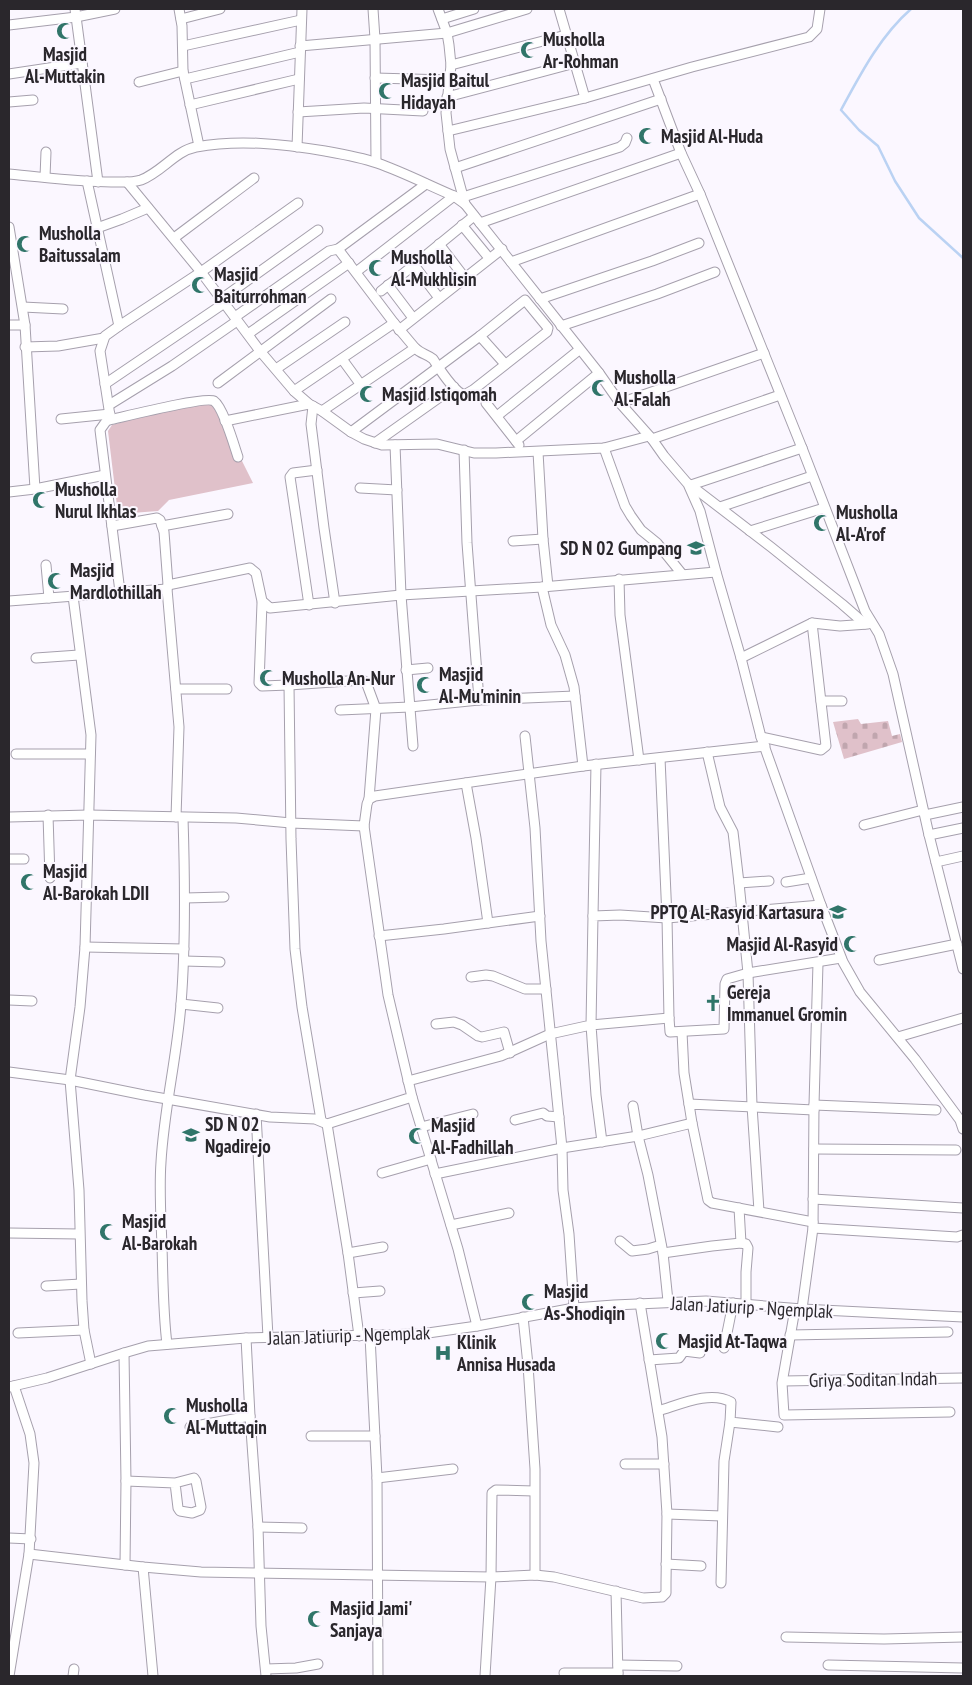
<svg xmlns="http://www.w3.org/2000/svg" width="972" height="1685" font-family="'PT Sans Narrow',sans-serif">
	<defs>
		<pattern id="cemetery-stones" width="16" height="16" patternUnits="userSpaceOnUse" patternTransform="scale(1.25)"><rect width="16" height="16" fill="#e0c1ca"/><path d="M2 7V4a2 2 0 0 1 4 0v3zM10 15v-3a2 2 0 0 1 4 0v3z" fill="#c0a6ae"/></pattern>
	</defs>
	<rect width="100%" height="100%" fill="#fbf7ff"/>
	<path fill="url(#cemetery-stones)" d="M858,719L861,724L888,721L892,736L900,734L902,742L844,759L833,722Z"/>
	<path fill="#e0c1ca" d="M210,397L253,483L169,500L158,511L118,514L108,431L112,425Z"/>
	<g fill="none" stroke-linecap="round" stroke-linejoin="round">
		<path stroke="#bad2f3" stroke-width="2.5" d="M911,9C880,36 860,75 841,110L859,130L878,146L895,181L919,218L963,258"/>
		<g stroke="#a6a0ad" stroke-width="11">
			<g id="minor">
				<path d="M75,9L98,182"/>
				<path d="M179,9L182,26L183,71L199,146"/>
				<path d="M373,9L375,39L376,162"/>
				<path d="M438,9L447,33L449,45L451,65L446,113L448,131"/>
				<path d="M559,9L585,98"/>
				<path d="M820,9L817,29L809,37L692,67L585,98L448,131L450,149L465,204L599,373L620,403L652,439L664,456L688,484L700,511L716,572L741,658L761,737L821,905L843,962L860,992L915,1059L960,1120L963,1129"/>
				<path d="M181,19L220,9"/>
				<path d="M442,19L474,9"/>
				<path d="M9,25L76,17L115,9"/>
				<path d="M183,46L301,20"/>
				<path d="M300,46L447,33L527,9"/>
				<path d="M451,65L566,35"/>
				<path d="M9,74L82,63"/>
				<path d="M375,78L448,80"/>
				<path d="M185,79L300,52"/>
				<path d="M653,79L681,153L700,194L802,448L865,611L879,634L893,674L929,835L963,969"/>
				<path d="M139,82L183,71"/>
				<path d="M447,97L575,63"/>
				<path d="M9,102L33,100"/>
				<path d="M190,105L299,79"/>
				<path d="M298,112L364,108L423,111"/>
				<path d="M297,147L302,9"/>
				<path d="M455,168L661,99"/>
				<path d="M9,174C43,177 77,182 111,182C121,182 132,183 141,180C162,172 175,151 196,147C239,139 282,144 325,151C342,154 360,157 377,163C403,172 428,185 454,196L465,204"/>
				<path d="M45,177L46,152"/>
				<path d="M87,181L119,326L201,272L298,203"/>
				<path d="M127,182L201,272L260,351L294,391L309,404L322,411L351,432L364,439L382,445L437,444L474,453H496L604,448L649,436"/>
				<path d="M463,197L620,147L625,143L627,138"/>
				<path d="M480,223L681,153"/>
				<path d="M462,225L489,258"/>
				<path d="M9,227L25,325L35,489"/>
				<path d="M97,228L122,219L148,208"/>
				<path d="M174,238L254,178"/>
				<path d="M439,244L465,278"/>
				<path d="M338,249L426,184"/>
				<path d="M511,262L700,194"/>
				<path d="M414,265L474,216"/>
				<path d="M356,272L454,196"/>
				<path d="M388,285L413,318"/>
				<path d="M381,291L414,265L439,298"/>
				<path d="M540,299L652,261L699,243"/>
				<path d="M220,300L318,230"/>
				<path d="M23,307L63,309"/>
				<path d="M235,317L329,251L338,249L394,323L294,391"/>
				<path d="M9,325H25"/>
				<path d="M119,326L105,336L100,351L110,416L100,430L120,592"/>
				<path d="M561,326L657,294L715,272"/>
				<path d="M399,330L502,249"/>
				<path d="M248,334L349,263"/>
				<path d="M25,347L58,346L104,338"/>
				<path d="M415,348C421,354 427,354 433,359C439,368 453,391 464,395L473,390L547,332L548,328L525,300L480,336"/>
				<path d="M342,359L361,385"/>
				<path d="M276,369L345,322"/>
				<path d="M218,383L331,299"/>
				<path d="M105,384L223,304"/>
				<path d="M486,403L519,445"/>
				<path d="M620,403L764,353"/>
				<path d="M109,405L172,366L237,321"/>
				<path d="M313,406L311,424L324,528L335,603"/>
				<path d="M322,411L415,348L394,323"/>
				<path d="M497,416L579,350"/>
				<path d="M61,419L110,414"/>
				<path d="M109,420C123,417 206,396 214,401C223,407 234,445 238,457"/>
				<path d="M225,421L309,404"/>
				<path d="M351,432L480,336L505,364"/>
				<path d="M652,439L780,395"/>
				<path d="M516,441L599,373"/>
				<path d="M375,443L454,387"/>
				<path d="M395,445L401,595L413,746"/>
				<path d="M604,448L625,506L631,516L641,530L657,543L682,574"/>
				<path d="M464,450L467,543L479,700"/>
				<path d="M538,452L543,539L548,586"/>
				<path d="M689,484L771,547L842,604L865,624"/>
				<path d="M691,485L802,448"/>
				<path d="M360,488L397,490"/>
				<path d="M9,492L35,489L105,475"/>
				<path d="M720,507L812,476"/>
				<path d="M112,526L157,518L160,520L164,532L168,585L167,589L179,727L176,817"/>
				<path d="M162,526L228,514"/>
				<path d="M750,531L824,508"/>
				<path d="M513,541L543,539"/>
				<path d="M46,565L49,598"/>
				<path d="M619,579L620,615L639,760"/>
				<path d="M168,585L250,568L256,573L262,601L270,608L401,595L542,587L716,572"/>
				<path d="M542,587L551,625L565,655L574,687L583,766"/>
				<path d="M73,596L91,735L85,947L80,1007L70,1080L79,1190L82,1301L84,1330L91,1364"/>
				<path d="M9,601L167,589"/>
				<path d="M262,603L259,683L262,686L289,685L291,839L295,949L302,1007L321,1120"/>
				<path d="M309,605L290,477L293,473L317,470"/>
				<path d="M36,658L79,655"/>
				<path d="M741,658L812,623L840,626L868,624"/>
				<path d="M406,670L428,668"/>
				<path d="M289,685L362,680L366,682L376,709L369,799"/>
				<path d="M176,689H227"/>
				<path d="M821,701H842"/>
				<path d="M340,710L410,707L479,700L575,696"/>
				<path d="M525,736L535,828L541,941L562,1148L563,1190L569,1234L574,1308"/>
				<path d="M761,737L821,750L826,746L812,623"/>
				<path d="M707,752L720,807L733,832L739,883L748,973L752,1106L759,1211"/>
				<path d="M16,754H90"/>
				<path d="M660,758L667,918L669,1018L670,1032L724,1029L725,984L727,979L748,973L841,958"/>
				<path d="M466,783L476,838L488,923"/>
				<path d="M48,815L50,878"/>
				<path d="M925,815L963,807"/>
				<path d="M9,817L89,815L236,818L291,823L364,826L367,804L369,799L375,796L583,766L765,746"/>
				<path d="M864,825L923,810"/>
				<path d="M929,835L963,828"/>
				<path d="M9,859H24"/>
				<path d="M936,862L963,856"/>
				<path d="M786,882L811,878"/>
				<path d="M739,883L769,881"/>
				<path d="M185,898L224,897"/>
				<path d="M593,916L596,764"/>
				<path d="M379,936L444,929L540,916"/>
				<path d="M85,947L184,949"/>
				<path d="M879,960L957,944"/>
				<path d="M184,961L220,962"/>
				<path d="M471,977L486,975L493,976L525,989H546"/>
				<path d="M9,1000L32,1001"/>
				<path d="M181,1004L218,1008"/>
				<path d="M436,1024L454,1022L462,1025L478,1036L482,1037L504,1032L510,1053"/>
				<path d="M682,1032L684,1073L689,1104"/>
				<path d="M898,1037L963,1018"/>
				<path d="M9,1072L70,1080L144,1095L270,1117L315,1119L327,1124L412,1097L388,995L364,826"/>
				<path d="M408,1081L501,1056L550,1034L591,1025L593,916L620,915L667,918L821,905"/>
				<path d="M412,1097L458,1249L477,1326"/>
				<path d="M814,1105L936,1110"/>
				<path d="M633,1106L638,1136L648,1175L663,1253L668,1301"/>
				<path d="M256,1114L268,1337"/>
				<path d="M515,1120L543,1113L547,1116L559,1117"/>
				<path d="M692,1123L689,1104L814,1110"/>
				<path d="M327,1124L348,1253L359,1336"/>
				<path d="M421,1127L473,1114"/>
				<path d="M602,1142L596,1095L591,1025L669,1018"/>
				<path d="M814,1149L956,1150"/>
				<path d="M382,1173L431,1159"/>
				<path d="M435,1174L562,1148L638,1136L692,1123L708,1200L712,1203L813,1222"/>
				<path d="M813,1199L963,1208"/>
				<path d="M739,1208L741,1243"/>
				<path d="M451,1225L509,1213"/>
				<path d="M813,1228L957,1237L963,1235"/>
				<path d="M9,1233L79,1234"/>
				<path d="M620,1241L632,1251L648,1249L661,1245"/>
				<path d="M348,1253L383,1247"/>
				<path d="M663,1253L712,1246L741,1243L746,1244L748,1248L746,1272V1304"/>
				<path d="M46,1286L81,1284"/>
				<path d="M353,1293L380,1291"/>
				<path d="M795,1309L782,1383L784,1415L950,1412"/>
				<path d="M802,1309L813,1228L814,1105L818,963"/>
				<path d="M523,1317L528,1365L535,1469V1575"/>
				<path d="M18,1333L84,1330"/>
				<path d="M790,1335L948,1332"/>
				<path d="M370,1336L377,1478L378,1676"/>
				<path d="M246,1338L250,1416L258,1527L261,1626L266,1676"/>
				<path d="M167,1344C163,1312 163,1279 162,1246C161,1218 159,1190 161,1162C164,1109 177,1057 181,1004C186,942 185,880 183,818"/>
				<path d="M724,1348L733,1303"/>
				<path d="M124,1353L126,1481L125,1565"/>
				<path d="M649,1360L679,1358L684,1351L700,1353"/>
				<path d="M783,1381L963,1378"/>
				<path d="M9,1387L47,1378L124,1353L148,1346L246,1338L421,1334L477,1326L574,1308L614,1305L706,1301L802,1309L963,1317"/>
				<path d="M658,1411C679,1405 710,1390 731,1402L730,1422L778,1427"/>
				<path d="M190,1427L250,1416"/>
				<path d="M311,1436H375"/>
				<path d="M625,1464H664"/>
				<path d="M377,1478L453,1469"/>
				<path d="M126,1481L175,1483L194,1478L196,1481L201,1507L200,1510L192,1513L180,1511L178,1508L175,1483"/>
				<path d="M667,1514L722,1516"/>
				<path d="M258,1527L302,1528"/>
				<path d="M9,1538L31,1539"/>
				<path d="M29,1554L143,1567L201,1572L491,1577L535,1575L554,1577L643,1598L662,1597L666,1593V1583L667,1514L662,1437L640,1303"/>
				<path d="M666,1564L701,1566"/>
				<path d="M143,1567L153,1676"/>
				<path d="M721,1583L724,1461L730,1422"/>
				<path d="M616,1591L618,1676"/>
				<path d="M786,1637L884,1639L963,1637"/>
				<path d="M618,1665L677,1666"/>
				<path d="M828,1665L963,1668"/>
				<path d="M266,1669L296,1668L318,1664"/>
				<path d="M564,1673H618"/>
				<path d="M9,1676L29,1554L34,1463L30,1434L14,1386"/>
				<path d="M73,1676L74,1669"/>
				<path d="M485,1676L491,1577L492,1493L496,1490L534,1491"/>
			</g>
		</g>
		<use href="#minor" stroke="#fff" stroke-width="9"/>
	</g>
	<defs>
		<g id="mosque-bare" transform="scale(1.35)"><path d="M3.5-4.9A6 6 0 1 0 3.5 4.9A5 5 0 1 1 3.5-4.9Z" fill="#307569" stroke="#fbf7ff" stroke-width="2.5" paint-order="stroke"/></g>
		<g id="school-bare" transform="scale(1.35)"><path d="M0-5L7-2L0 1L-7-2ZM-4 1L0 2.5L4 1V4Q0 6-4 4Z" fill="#307569" stroke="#fbf7ff" stroke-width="2.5" paint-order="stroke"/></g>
		<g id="church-bare" transform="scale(1.35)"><path d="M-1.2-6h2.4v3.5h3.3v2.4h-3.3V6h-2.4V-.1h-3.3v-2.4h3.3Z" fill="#307569" stroke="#fbf7ff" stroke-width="2.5" paint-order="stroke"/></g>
		<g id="hospital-bare" transform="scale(1.35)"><path d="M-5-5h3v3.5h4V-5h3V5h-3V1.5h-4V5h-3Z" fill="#307569" stroke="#fbf7ff" stroke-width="2.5" paint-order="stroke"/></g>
	</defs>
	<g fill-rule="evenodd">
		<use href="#mosque-bare" x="65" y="31"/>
		<use href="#mosque-bare" x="529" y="50"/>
		<use href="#mosque-bare" x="387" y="91"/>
		<use href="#mosque-bare" x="647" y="136"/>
		<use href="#mosque-bare" x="25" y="244"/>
		<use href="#mosque-bare" x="377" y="268"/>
		<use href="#mosque-bare" x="200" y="285"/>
		<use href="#mosque-bare" x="600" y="388"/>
		<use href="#mosque-bare" x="368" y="394"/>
		<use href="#mosque-bare" x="41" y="500"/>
		<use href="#mosque-bare" x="822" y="523"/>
		<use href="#school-bare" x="696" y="548"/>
		<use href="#mosque-bare" x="56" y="581"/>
		<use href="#mosque-bare" x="268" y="678"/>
		<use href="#mosque-bare" x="425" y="685"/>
		<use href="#mosque-bare" x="29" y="882"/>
		<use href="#school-bare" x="838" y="912"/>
		<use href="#mosque-bare" x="852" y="944"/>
		<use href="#church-bare" x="713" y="1003"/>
		<use href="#school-bare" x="191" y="1135"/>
		<use href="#mosque-bare" x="417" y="1136"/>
		<use href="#mosque-bare" x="108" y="1232"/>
		<use href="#mosque-bare" x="530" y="1302"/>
		<use href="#mosque-bare" x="664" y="1341"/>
		<use href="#hospital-bare" x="443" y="1353"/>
		<use href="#mosque-bare" x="172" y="1416"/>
		<use href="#mosque-bare" x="316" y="1619"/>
	</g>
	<g text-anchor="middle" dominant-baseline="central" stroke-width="4" stroke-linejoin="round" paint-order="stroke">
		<g font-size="19" font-weight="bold" fill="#2a272c" stroke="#fbf7ff" text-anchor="start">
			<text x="543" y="39">Musholla<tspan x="543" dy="22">Ar-Rohman</tspan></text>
			<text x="65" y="54" text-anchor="middle">Masjid<tspan x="65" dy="22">Al-Muttakin</tspan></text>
			<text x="401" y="80">Masjid Baitul<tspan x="401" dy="22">Hidayah</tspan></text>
			<text x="661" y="136">Masjid Al-Huda</text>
			<text x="39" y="233">Musholla<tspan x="39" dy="22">Baitussalam</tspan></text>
			<text x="391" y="257">Musholla<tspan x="391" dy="22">Al-Mukhlisin</tspan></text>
			<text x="214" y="274">Masjid<tspan x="214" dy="22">Baiturrohman</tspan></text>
			<text x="614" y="377">Musholla<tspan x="614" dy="22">Al-Falah</tspan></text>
			<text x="382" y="394">Masjid Istiqomah</text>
			<text x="55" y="489">Musholla<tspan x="55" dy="22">Nurul Ikhlas</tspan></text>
			<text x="836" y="512">Musholla<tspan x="836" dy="22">Al-A'rof</tspan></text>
			<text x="682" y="548" text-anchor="end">SD N 02 Gumpang</text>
			<text x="70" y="570">Masjid<tspan x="70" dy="22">Mardlothillah</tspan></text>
			<text x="439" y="674">Masjid<tspan x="439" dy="22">Al-Mu'minin</tspan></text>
			<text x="282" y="678">Musholla An-Nur</text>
			<text x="43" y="871">Masjid<tspan x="43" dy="22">Al-Barokah LDII</tspan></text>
			<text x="824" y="912" text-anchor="end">PPTQ Al-Rasyid Kartasura</text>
			<text x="838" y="944" text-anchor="end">Masjid Al-Rasyid</text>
			<text x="727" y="992">Gereja<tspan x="727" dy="22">Immanuel Gromin</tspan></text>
			<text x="205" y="1124">SD N 02<tspan x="205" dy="22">Ngadirejo</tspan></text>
			<text x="431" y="1125">Masjid<tspan x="431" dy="22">Al-Fadhillah</tspan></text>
			<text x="122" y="1221">Masjid<tspan x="122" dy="22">Al-Barokah</tspan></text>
			<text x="544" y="1291">Masjid<tspan x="544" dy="22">As-Shodiqin</tspan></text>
			<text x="678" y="1341">Masjid At-Taqwa</text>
			<text x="457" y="1342">Klinik<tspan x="457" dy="22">Annisa Husada</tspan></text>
			<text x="186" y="1405">Musholla<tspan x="186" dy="22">Al-Muttaqin</tspan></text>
			<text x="330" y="1608">Masjid Jami'<tspan x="330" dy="22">Sanjaya</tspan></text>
		</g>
		<g font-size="19" fill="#2a272c" stroke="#fbf7ff">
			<text transform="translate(752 1307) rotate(3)">Jalan Jatiurip - Ngemplak</text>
			<text transform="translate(349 1335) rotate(-2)">Jalan Jatiurip - Ngemplak</text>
			<text transform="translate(873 1379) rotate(-1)">Griya Soditan Indah</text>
		</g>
	</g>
	<rect width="972" height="1685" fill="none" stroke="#2a272c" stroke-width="20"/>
</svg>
